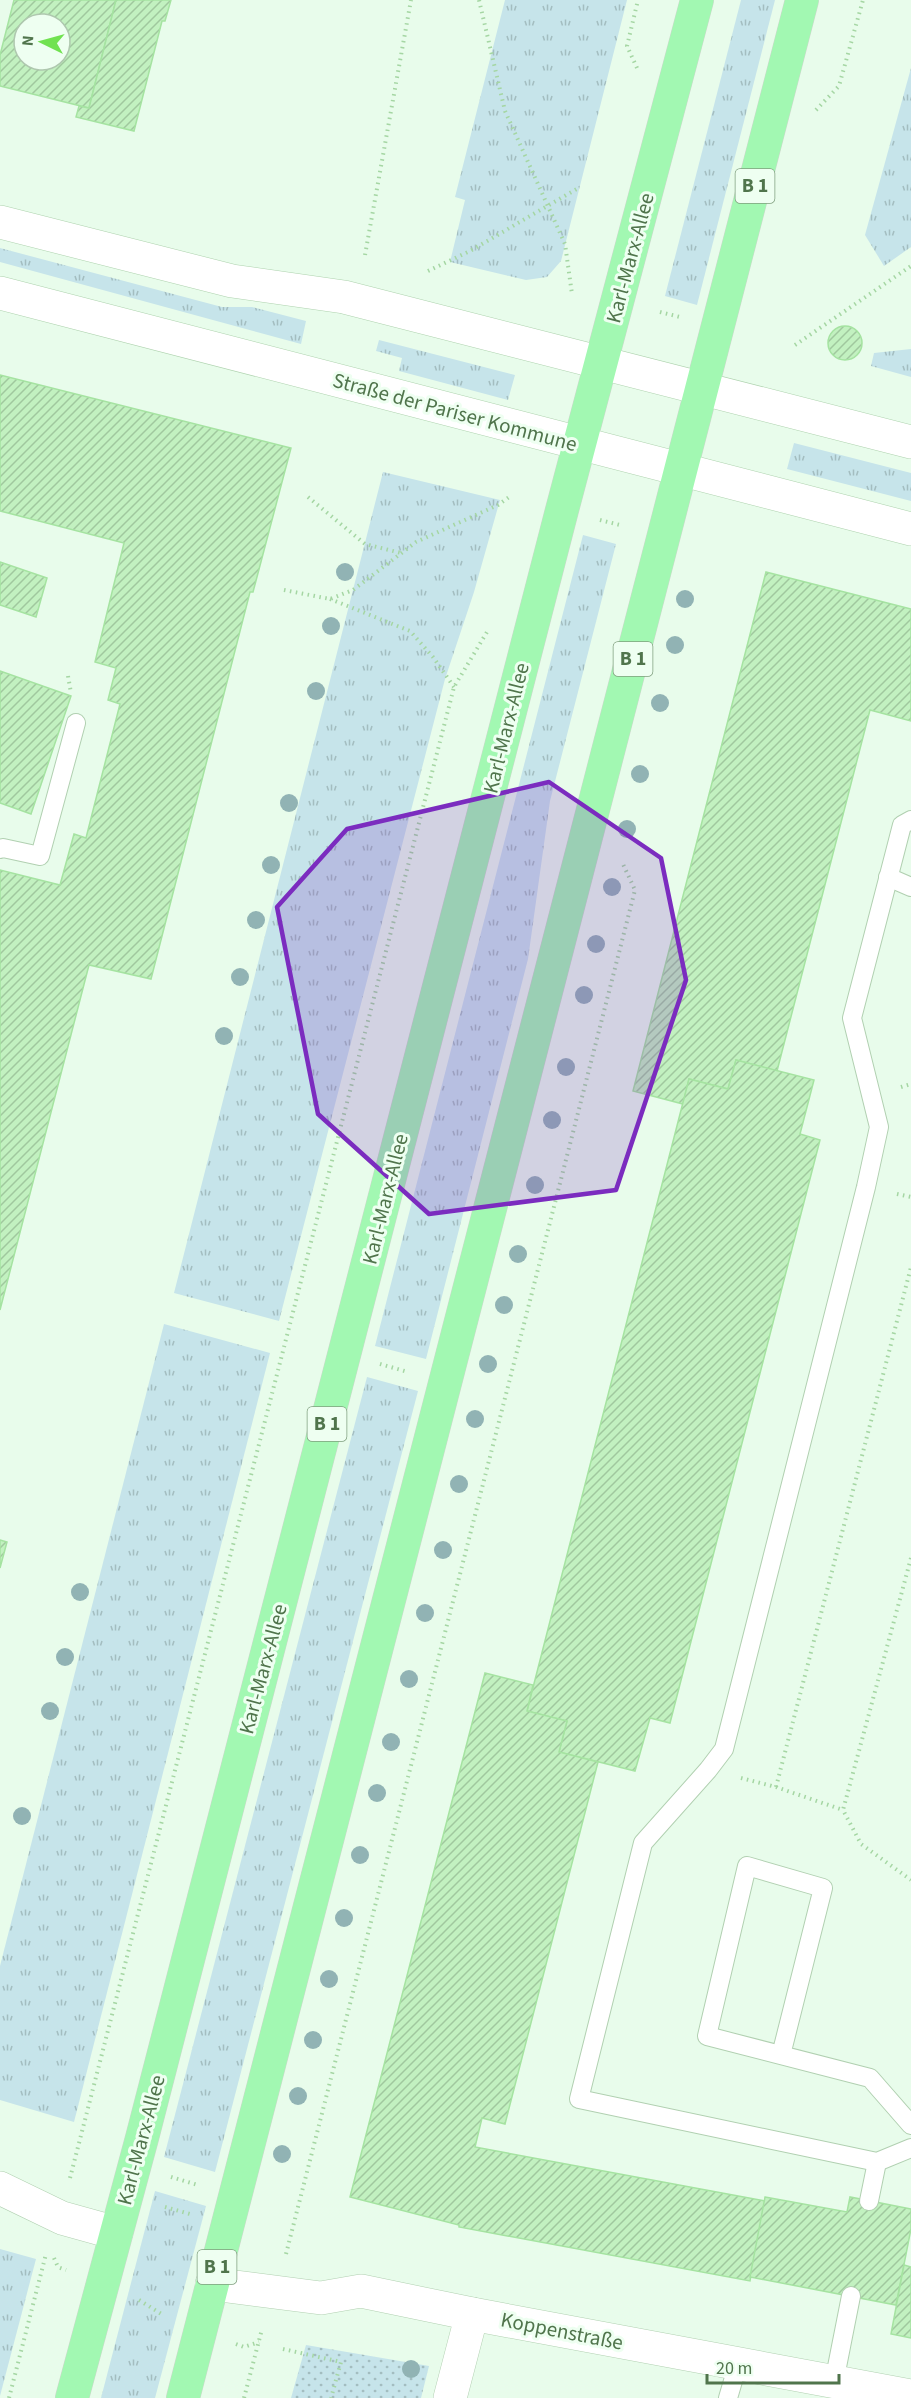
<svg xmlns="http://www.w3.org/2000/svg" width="911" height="2398" font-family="'Source Sans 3',sans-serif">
	<defs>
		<pattern id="grass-tufts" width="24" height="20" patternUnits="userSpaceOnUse" patternTransform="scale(1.5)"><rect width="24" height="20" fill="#c6e4ea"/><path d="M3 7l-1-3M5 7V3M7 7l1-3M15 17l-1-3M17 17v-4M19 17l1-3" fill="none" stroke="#a3bdc0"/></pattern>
		<pattern id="park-dots" width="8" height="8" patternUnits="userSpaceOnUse" patternTransform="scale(1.5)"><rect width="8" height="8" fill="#c6e4ea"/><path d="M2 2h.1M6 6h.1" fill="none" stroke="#a3bdc0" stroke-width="1.8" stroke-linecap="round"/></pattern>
		<pattern id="building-hatch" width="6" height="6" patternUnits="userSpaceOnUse" patternTransform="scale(1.5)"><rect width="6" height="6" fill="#c2f1c0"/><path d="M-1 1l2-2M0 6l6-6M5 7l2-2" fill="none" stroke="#a0c89e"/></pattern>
	</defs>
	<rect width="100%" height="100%" fill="#e8fceb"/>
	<g fill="url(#grass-tufts)">
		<path d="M505,0H627L561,261L547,277L526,280L450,262L465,200L455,197Z"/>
		<path d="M741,0H775L697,305L665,296Z"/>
		<path d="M911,68V247L884,266L865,235Z"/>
		<path d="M0,248L222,307H252L306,321L301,344L0,262Z"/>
		<path d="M379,340L515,375L508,400L399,371L402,358L376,351Z"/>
		<path d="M911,349V377L871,366L874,353Z"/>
		<path d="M794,443L911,473V501L787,469Z"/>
		<path d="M383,472L500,500L474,592L445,679L279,1321L174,1293Z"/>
		<path d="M583,535L616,544L550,801L528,959L426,1359L375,1346Z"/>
		<path d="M164,1324L270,1353L74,2122L0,2100V1966Z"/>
		<path d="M367,1377L418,1391L215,2172L164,2157Z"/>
		<path d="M155,2191L206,2206L155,2398H101Z"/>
		<path d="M0,2249L36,2259L0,2396Z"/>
	</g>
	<path fill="url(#park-dots)" d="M306,2345L429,2366L421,2398H291Z"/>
	<g fill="url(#building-hatch)" stroke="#a5e3a1" stroke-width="1.5" fill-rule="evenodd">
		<path d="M14,0H116L89,108L0,86V55ZM24,24H60V60H24Z"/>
		<path d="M116,0H171L165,21H162L134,131L76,117L79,106L89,108Z"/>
		<circle cx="845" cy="343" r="17"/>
		<path d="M0,375L291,448L253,592H250L151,979L89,965L0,1310V870L60,885L74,834L86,838L120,704L108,700L116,668L95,662L124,543L0,511Z"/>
		<path d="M0,562L47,578L36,617L0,605Z"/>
		<path d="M766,572L911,609V721L870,710L777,1071L736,1060L728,1089L689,1079L683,1104L633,1091Z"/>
		<path d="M0,671L71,696L31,814L0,803Z"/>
		<path d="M736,1060L814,1080L800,1134L820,1140L670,1723L650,1718L635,1771L559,1752L567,1721L527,1711L689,1079L728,1089Z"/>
		<path d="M0,1540L7,1542L0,1568Z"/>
		<path d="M485,1673L533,1685L527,1711L567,1721L559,1752L598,1762L505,2124L482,2118L475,2147L765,2201L750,2281L459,2227V2225L350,2197Z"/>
		<path d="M765,2197L847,2212L850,2197L911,2209V2229L896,2305L750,2277Z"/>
		<path d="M904,2265L911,2267V2338L891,2334Z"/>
	</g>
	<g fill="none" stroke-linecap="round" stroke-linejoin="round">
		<g stroke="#b1d0b1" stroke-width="20">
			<g id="lane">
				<path d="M911,820L902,825L852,1018L879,1127L866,1187L724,1749L708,1770L643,1843L579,2099L877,2162L911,2148"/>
				<path d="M0,849L3,848L40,856L76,723"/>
				<path d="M888,877L911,887"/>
				<path d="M781,2055L823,1888L747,1866L707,2036L870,2078L911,2125"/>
				<path d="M869,2201L877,2162"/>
				<path d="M834,2382L851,2296"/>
				<path d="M728,2398L738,2364"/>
			</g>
		</g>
		<g stroke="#b1d0b1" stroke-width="34">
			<g id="street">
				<path d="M0,2188L62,2218L116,2233"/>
				<path d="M212,2284L321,2298L361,2291L472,2314L911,2396"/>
				<path d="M450,2398L472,2314"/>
			</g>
		</g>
		<g stroke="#aed2ae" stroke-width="34">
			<g id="secondary">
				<path d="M0,222L232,281L344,297L911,442"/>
				<path d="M0,293L911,529"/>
			</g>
		</g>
		<g stroke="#ced8cd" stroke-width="34">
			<g id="primary">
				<path d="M72,2398L142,2138L562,510L697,0"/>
				<path d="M183,2398L802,0"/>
			</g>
		</g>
		<g stroke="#a5d6a3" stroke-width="4" stroke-dasharray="1.5 4.5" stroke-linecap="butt">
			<path d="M479,0L505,111L565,244L572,294"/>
			<path d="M637,68L627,46L638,0"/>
			<path d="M816,110L839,86L863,0"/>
			<path d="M365,255L411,0"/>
			<path d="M428,271L470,251L580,187"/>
			<path d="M660,312L680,317"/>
			<path d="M795,345L911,266"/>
			<path d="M308,497L365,544L401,553"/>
			<path d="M600,520L620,525"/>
			<path d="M284,590L330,599L353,590L416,542L498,505L512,495"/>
			<path d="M330,599L410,631L433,657L454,687"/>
			<path d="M68,676L71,693"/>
			<path d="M901,1087L911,1084"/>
			<path d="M897,1194L911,1197"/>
			<path d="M380,1364L408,1372"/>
			<path d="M911,1558L843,1810L861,1844L911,1880"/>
			<path d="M741,1778L776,1787L843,1810"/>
			<path d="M776,1787L911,1267"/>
			<path d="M171,2177L198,2185"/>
			<path d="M70,2178L454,687L487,632"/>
			<path d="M165,2207L190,2214"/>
			<path d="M286,2254L635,890L622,862"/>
			<path d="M54,2258L58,2267L66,2270"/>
			<path d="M139,2300L163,2315"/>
			<path d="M236,2344L244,2347L259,2342"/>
			<path d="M283,2349L341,2362L331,2398"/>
			<path d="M9,2398L46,2254"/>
			<path d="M244,2398L262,2329"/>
		</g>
		<use href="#lane" stroke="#fff" stroke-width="18"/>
		<use href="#street" stroke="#fff" stroke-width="33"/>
		<use href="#secondary" stroke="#fff" stroke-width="33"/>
		<use href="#primary" stroke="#a2f8b2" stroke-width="33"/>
	</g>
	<g fill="#91b3b4">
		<circle cx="345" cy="572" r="9"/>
		<circle cx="685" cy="599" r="9"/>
		<circle cx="331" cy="626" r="9"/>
		<circle cx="675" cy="645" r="9"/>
		<circle cx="316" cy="691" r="9"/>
		<circle cx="660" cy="703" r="9"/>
		<circle cx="640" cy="774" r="9"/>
		<circle cx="289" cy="803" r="9"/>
		<circle cx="627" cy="829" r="9"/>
		<circle cx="271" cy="865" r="9"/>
		<circle cx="612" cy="887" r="9"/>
		<circle cx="256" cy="920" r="9"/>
		<circle cx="596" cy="944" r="9"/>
		<circle cx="240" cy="977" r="9"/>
		<circle cx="584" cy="995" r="9"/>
		<circle cx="224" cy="1036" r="9"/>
		<circle cx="566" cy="1067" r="9"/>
		<circle cx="552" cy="1120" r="9"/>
		<circle cx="535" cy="1185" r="9"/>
		<circle cx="518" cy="1254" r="9"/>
		<circle cx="504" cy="1305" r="9"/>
		<circle cx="488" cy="1364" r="9"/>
		<circle cx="475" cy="1419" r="9"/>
		<circle cx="459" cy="1484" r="9"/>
		<circle cx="443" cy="1550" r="9"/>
		<circle cx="80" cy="1592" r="9"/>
		<circle cx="425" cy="1613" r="9"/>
		<circle cx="65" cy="1657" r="9"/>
		<circle cx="409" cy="1679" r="9"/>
		<circle cx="50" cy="1711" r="9"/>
		<circle cx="391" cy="1742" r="9"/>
		<circle cx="377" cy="1793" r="9"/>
		<circle cx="22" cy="1816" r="9"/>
		<circle cx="360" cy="1855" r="9"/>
		<circle cx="344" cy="1918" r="9"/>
		<circle cx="329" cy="1979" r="9"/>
		<circle cx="313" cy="2040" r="9"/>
		<circle cx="298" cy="2096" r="9"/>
		<circle cx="282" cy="2154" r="9"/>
		<circle cx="411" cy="2369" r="9"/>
	</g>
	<path fill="#7b2cbf" fill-opacity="0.2" stroke="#7b2cbf" stroke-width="4.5" stroke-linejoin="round" d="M549,782L661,858L686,980L616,1190L429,1214L318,1114L277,907L347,829Z"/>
	<g text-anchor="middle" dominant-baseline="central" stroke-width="6" stroke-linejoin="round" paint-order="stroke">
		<g fill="#eefff1" stroke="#7f9e7e" stroke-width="1.5">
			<rect x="735.5" y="169" width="39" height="34" rx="4.5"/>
			<rect x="613.5" y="642" width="39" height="34" rx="4.5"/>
			<rect x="307.5" y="1407" width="39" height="34" rx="4.5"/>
			<rect x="197.5" y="2250" width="39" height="34" rx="4.5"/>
		</g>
		<g font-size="20" font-weight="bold" fill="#50754c">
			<text x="755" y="186">B 1</text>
			<text x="633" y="659">B 1</text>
			<text x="327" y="1424">B 1</text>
			<text x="217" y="2267">B 1</text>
		</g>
		<g font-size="21" fill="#50754c" stroke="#eefff1">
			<text transform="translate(630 258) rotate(-75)">Karl-Marx-Allee</text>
			<text transform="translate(455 412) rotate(15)">Straße der Pariser Kommune</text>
			<text transform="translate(506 728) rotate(-76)">Karl-Marx-Allee</text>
			<text transform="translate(385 1199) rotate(-76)">Karl-Marx-Allee</text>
			<text transform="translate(263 1669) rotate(-75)">Karl-Marx-Allee</text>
			<text transform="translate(141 2140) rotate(-75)">Karl-Marx-Allee</text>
			<text transform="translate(562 2331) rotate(11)">Koppenstraße</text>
		</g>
	</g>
	<g transform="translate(42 42) rotate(275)"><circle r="28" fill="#eefff1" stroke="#afc8af" stroke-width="1.5"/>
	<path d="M0-4.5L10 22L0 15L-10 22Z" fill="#70e250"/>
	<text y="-9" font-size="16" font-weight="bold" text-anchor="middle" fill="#50754c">N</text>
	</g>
	<path d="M707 2374v9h132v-9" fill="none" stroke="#50754c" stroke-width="3"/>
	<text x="716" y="2374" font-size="18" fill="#50754c" stroke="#eefff1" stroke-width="4.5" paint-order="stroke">20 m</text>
</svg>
